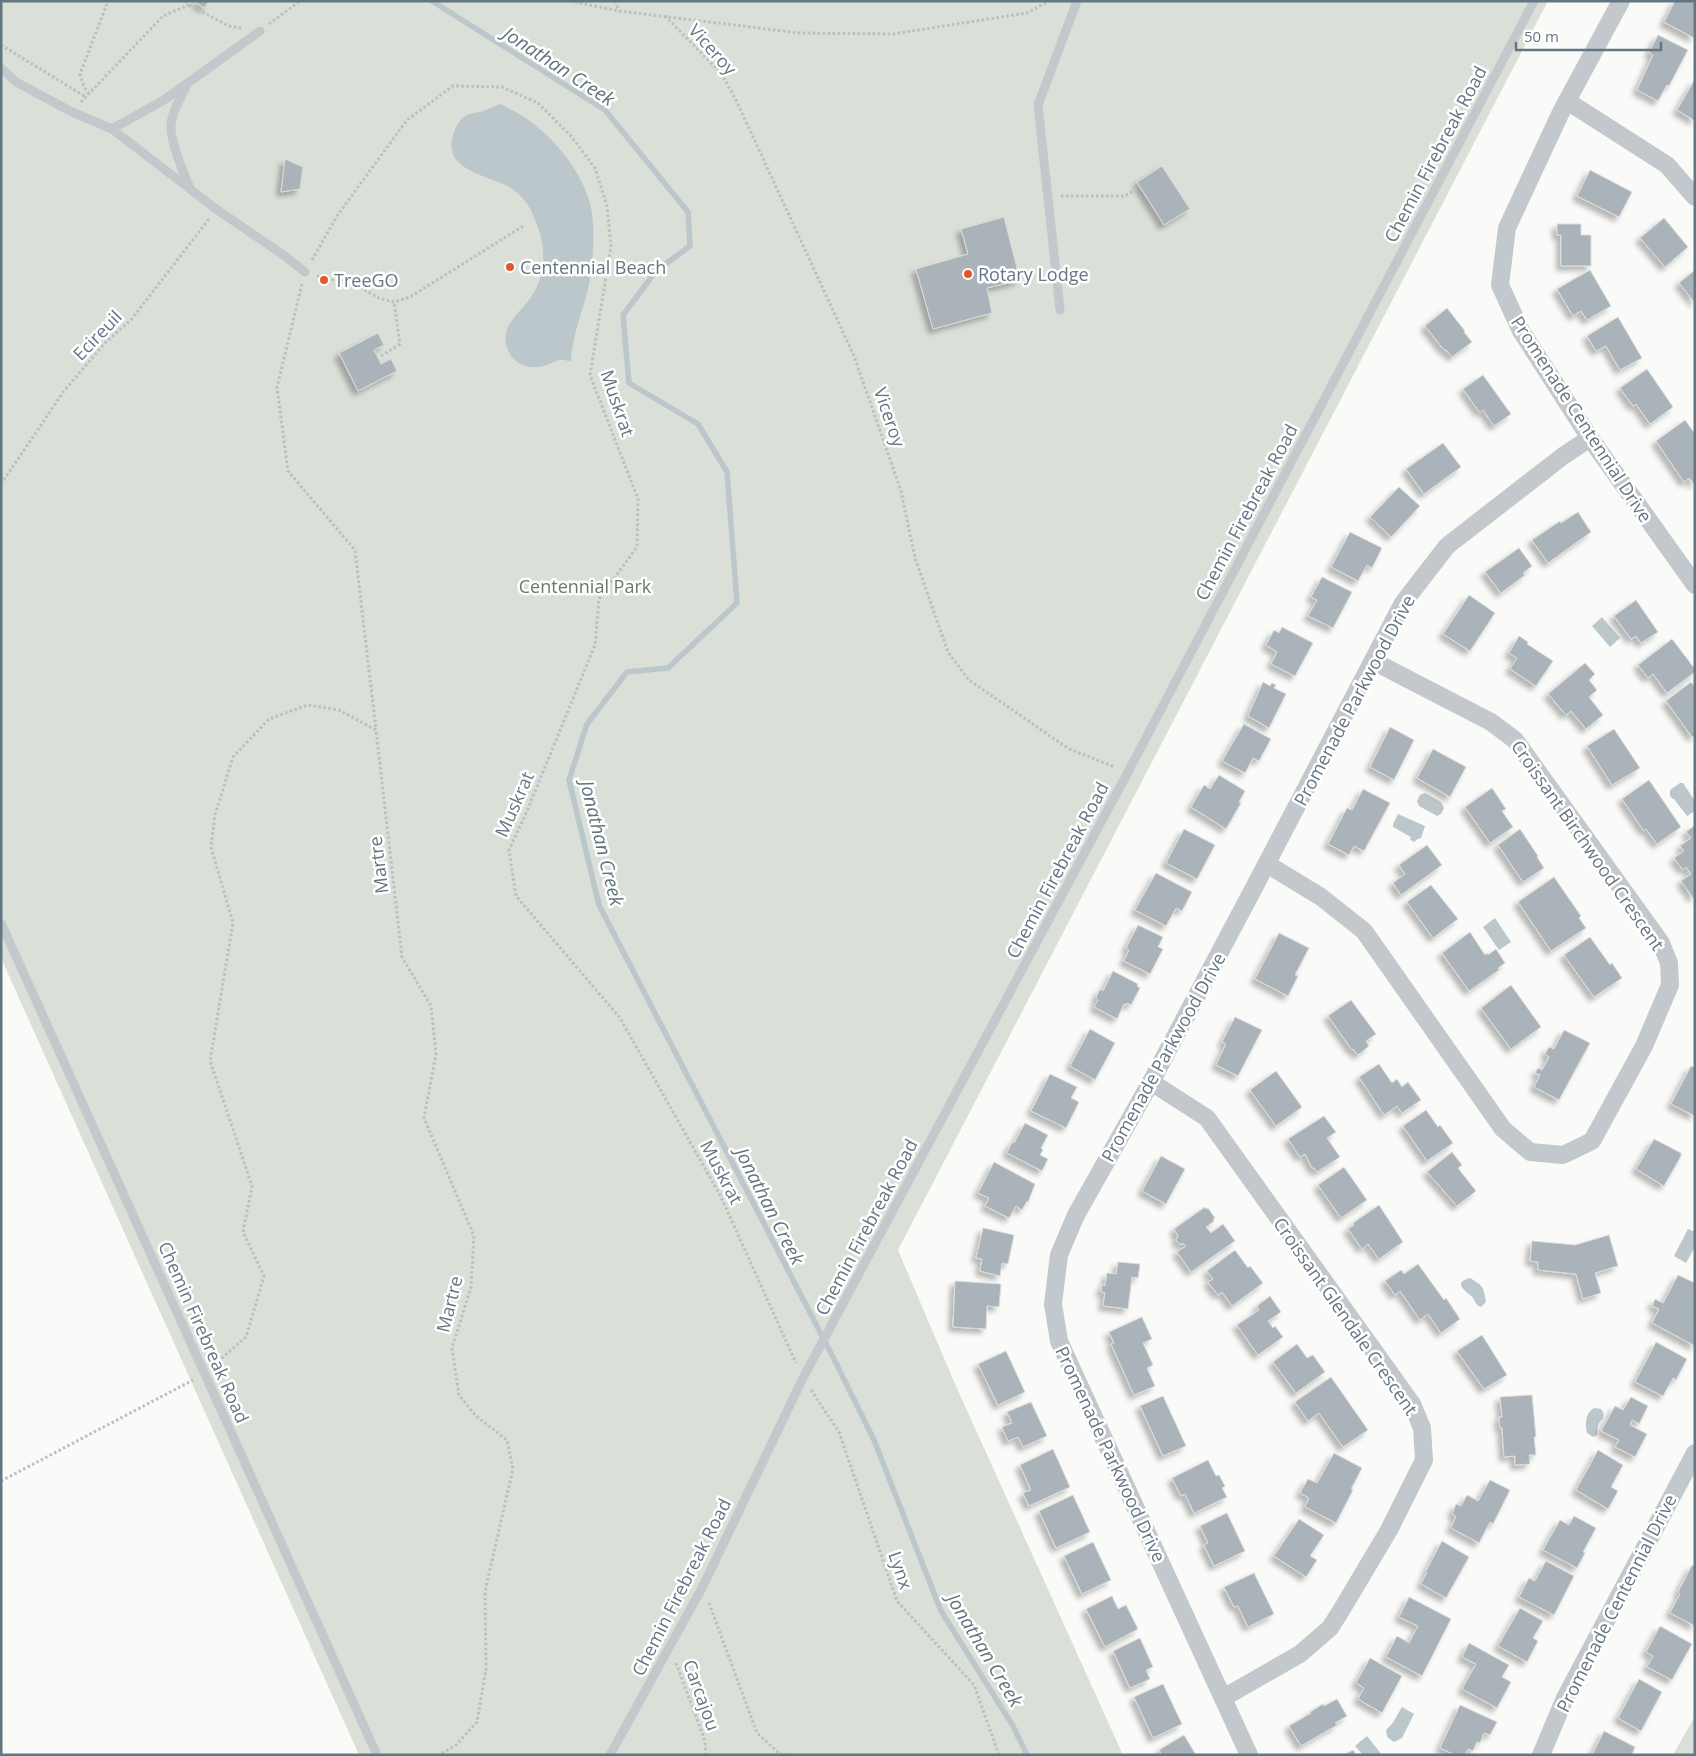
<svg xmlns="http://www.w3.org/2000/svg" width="1696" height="1756" font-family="'Open Sans',sans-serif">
	<defs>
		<filter id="shadow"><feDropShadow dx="-4.5" dy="4.5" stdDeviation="2.5" flood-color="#0004"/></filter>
	</defs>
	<rect width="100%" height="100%" fill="#fafaf8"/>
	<g fill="#dadfd7">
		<path d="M1,1H1548L898,1250L955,1384L1123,1755H359L1,958Z"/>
		<path d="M1695,1716V1755H1673Z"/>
	</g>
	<g fill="#bbc7cb">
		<path d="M500,104C540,121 578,161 590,203C596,227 593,256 590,279C585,307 572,333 571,361C567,361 563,359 560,360C556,360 553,363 549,364C534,371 515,367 508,350C497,325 524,311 533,294C546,273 546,247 537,225C532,210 525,197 511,188C492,176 446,172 452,140C454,131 457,122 464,117C471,112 479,113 486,110C491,108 495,106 500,104Z"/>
		<path d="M1602,617L1620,638L1610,647L1592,626Z"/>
		<path d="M1680,783H1683L1695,801V811L1687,816L1674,799H1673L1670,796V790Z"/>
		<path d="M1425,793L1441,802L1444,808L1441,814L1437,816L1419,806L1417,801L1420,795Z"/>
		<path d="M1398,814L1425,826L1421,838L1416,840L1415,842L1410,840L1411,837L1393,827V824Z"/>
		<path d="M1495,918L1511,942L1499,950L1483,927Z"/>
		<path d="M1688,1229L1695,1232V1247L1686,1263L1674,1256Z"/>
		<path d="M1470,1278C1484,1287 1483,1286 1486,1302L1481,1307L1477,1305C1475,1303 1475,1300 1473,1298C1471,1294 1449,1283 1470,1278Z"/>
		<path d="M1594,1408L1601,1409C1606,1416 1603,1418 1599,1423C1597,1427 1598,1431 1597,1435L1593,1437L1587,1433C1585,1424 1585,1413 1594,1408Z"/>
		<path d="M1402,1707L1414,1714L1402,1738L1394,1742L1387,1737L1386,1730L1392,1724Z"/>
		<path d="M1367,1736L1382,1755H1363L1355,1746Z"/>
	</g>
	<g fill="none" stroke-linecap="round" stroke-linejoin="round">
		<path stroke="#bbc7cb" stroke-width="5.5" d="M432,1L605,110L688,212L690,246L656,271L623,315L629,383L698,424L727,472L737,603L668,668L627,672L587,724L569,780L599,905L835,1361L874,1440L941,1611L1013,1726L1027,1755"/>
	</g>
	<g fill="#aab3b9" stroke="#dcdcda" filter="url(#shadow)">
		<path d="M195,1H209L204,8Z"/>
		<path d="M1675,1H1695L1694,38L1664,22Z"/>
		<path d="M1658,35L1688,50L1669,86L1667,85L1658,101L1637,90L1653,55L1649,53Z"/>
		<path d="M1695,79V121L1677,110Z"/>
		<path d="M285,159L303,167L300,189L281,192Z"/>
		<path d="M1162,166L1190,209L1164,225L1137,182Z"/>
		<path d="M1590,170L1632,192L1619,217L1577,196Z"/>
		<path d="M1004,217L1020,280L987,288L992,313L933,329L916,269L968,254L961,229Z"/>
		<path d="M1664,218L1688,247L1665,267L1640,238Z"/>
		<path d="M1557,224H1581V235H1591V266H1561V235H1557Z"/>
		<path d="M1590,270L1611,306L1587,320L1581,311L1573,316L1557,289Z"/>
		<path d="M1695,270V303L1679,283Z"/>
		<path d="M1447,308L1465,331L1464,332L1472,342L1452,357L1446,350H1444L1425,326Z"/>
		<path d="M1618,317L1642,358L1620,370L1606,346L1596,351L1587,336Z"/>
		<path d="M378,333L384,345L374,350L381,364L391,359L397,371L358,391L339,353Z"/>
		<path d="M1647,369L1673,407L1650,424L1636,404L1633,406L1620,388Z"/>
		<path d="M1483,375L1511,414L1494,426L1483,410L1480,413L1463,389Z"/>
		<path d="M1685,420L1695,434V485L1689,478L1684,482L1656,441Z"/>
		<path d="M1443,443L1461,467L1424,494L1406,469Z"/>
		<path d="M1399,487L1420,506L1391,537L1370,517Z"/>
		<path d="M1578,512L1591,532L1548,563L1532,540L1560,521L1561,523Z"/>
		<path d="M1350,532L1382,548L1372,568L1367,565L1358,581L1331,567Z"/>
		<path d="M1519,548L1532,566L1523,573L1525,575L1501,593L1485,572Z"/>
		<path d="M1322,577L1352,592L1333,628L1308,616L1317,600L1311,597Z"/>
		<path d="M1469,595L1495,613L1470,651L1443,634Z"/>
		<path d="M1636,600L1658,632L1641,643L1636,636L1631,639L1614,616Z"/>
		<path d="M1282,627L1313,643L1295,676L1271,664L1277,652L1266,645L1274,630L1279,633Z"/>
		<path d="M1519,636L1528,642L1527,644L1553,661L1536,686L1510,669L1517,658L1509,653Z"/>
		<path d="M1672,639L1695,669V672L1667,693L1653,674L1648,678L1638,665Z"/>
		<path d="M1585,663L1595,674L1589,680L1597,690L1589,697L1603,715L1586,729L1571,711L1566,715L1548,694Z"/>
		<path d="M1263,682L1270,686L1272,683L1276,685L1274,688L1286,694L1269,728L1248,716Z"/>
		<path d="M1691,682L1695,687V736L1692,737L1666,701Z"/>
		<path d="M1244,724L1271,739L1259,761L1253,758L1245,773L1222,761Z"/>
		<path d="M1390,727L1414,740L1394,780L1370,767Z"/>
		<path d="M1614,729L1640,768L1612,785L1587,746Z"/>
		<path d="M1433,749L1466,767L1450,797L1417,778Z"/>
		<path d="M1219,775L1245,791L1239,802L1241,803L1226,829L1191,807L1204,785L1210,789Z"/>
		<path d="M1649,780L1681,827L1657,844L1646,829L1644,831L1622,799Z"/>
		<path d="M1492,788L1506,809L1502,811L1513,827L1490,843L1465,807Z"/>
		<path d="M1363,789L1390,803L1364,851L1354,846L1349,855L1328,844L1347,808L1352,810Z"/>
		<path d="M1695,825V896L1693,898L1681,881L1691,874L1686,867L1683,870L1674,858L1684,851L1680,846L1691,838L1686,832Z"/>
		<path d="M1184,829L1215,845L1197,879L1166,863Z"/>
		<path d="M1520,829L1538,856L1537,857L1544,868L1523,882L1498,845Z"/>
		<path d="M1427,845L1442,865L1401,895L1393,883L1405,874L1399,865Z"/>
		<path d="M1156,873L1192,892L1182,911L1176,908L1166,926L1135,910Z"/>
		<path d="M1554,877L1581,916L1579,918L1586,928L1551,951L1518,902Z"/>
		<path d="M1431,885L1458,919L1433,938L1407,902Z"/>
		<path d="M1138,925L1163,937L1158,947L1163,949L1150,974L1124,961L1129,950L1126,948Z"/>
		<path d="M1470,932L1485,955L1487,953L1488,955L1496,949L1505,963L1498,968L1499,970L1469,991L1442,953Z"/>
		<path d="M1279,933L1309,948L1295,975L1298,976L1288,996L1255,979Z"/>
		<path d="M1590,937L1610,965L1612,963L1622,978L1594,997L1564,955Z"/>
		<path d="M1113,971L1138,984L1137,986L1140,988L1131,1005L1127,1003L1126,1005L1124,1004L1117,1019L1094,1007L1098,1000L1096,998L1100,989L1103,991Z"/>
		<path d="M1511,985L1541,1027L1511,1049L1481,1008Z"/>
		<path d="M1351,1000L1376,1034L1366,1041L1369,1046L1358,1055L1353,1049L1352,1050L1328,1016Z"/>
		<path d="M1235,1017L1262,1030L1238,1076L1216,1065L1226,1044L1222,1042Z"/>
		<path d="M1090,1029L1115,1043L1095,1080L1070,1066Z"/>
		<path d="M1564,1030L1590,1043L1559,1100L1534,1087L1540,1075L1535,1073L1538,1068L1542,1070L1549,1057L1545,1054L1549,1047L1554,1049Z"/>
		<path d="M1379,1064L1392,1083L1397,1079L1402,1087L1408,1082L1421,1100L1402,1113L1397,1106L1384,1115L1359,1077Z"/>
		<path d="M1691,1066L1695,1068V1116L1671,1104Z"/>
		<path d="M1276,1071L1302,1107L1276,1126L1250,1090Z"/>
		<path d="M1050,1074L1077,1087L1071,1098L1079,1102L1066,1128L1031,1111Z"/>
		<path d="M1426,1110L1438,1127L1440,1125L1453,1143L1427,1161L1403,1126Z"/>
		<path d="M1324,1116L1336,1132L1327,1138L1340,1157L1317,1172L1314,1168H1312L1305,1154L1300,1157L1288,1139Z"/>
		<path d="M1025,1123L1048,1135L1041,1148L1043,1150L1040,1155L1048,1159L1042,1171L1007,1153L1012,1142L1014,1143Z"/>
		<path d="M1654,1139L1681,1153V1156L1664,1186L1636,1169Z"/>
		<path d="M1452,1152L1462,1165L1458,1168L1476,1191L1457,1206L1427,1172Z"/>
		<path d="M1161,1156L1185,1169L1166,1204L1142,1191Z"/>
		<path d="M994,1162L1035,1184L1028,1202L1027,1201L1022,1210L1016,1206L1009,1218L985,1206L989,1198L978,1193Z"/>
		<path d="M1344,1167L1367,1200L1341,1218L1318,1185Z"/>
		<path d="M1379,1205L1403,1242L1379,1259L1368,1244L1362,1249L1348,1229L1354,1225L1353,1223Z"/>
		<path d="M1205,1207L1206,1209L1208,1208L1215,1218L1213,1219L1214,1221L1206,1227L1211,1233L1223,1224L1235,1241L1191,1272L1177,1252L1186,1246L1184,1244H1179L1176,1240L1178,1236L1174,1229Z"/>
		<path d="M983,1228L1014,1235L1008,1264L1002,1263L1000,1276L980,1271L982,1259L976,1258Z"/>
		<path d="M1609,1235L1618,1266L1595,1273L1601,1293L1583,1299L1576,1274L1538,1270V1262L1530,1261L1532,1241L1575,1245Z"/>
		<path d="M1235,1250L1248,1268L1250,1266L1263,1283L1232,1306L1222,1292L1218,1295L1208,1282L1213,1279L1207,1271Z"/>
		<path d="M1118,1262L1140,1264L1138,1278L1132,1277L1128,1309L1103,1306L1105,1293L1101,1292L1102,1285L1105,1286L1107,1273L1116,1274Z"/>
		<path d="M1418,1264L1444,1300L1446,1298L1460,1319L1441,1333L1428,1314L1420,1320L1400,1291L1395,1295L1385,1281L1401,1270L1404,1274Z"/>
		<path d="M1678,1275L1695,1283V1346L1652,1323L1659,1309L1652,1306L1655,1299L1663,1303Z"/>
		<path d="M955,1281L1001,1284L999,1307L987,1306L986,1329L953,1327Z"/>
		<path d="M1270,1296L1281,1312L1268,1321L1273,1328L1275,1326L1283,1337L1258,1355L1237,1325L1259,1310L1257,1306Z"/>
		<path d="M1142,1317L1152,1339L1143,1343L1153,1365L1147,1368L1155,1386L1134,1395L1111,1344L1114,1343L1109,1332Z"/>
		<path d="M1482,1335L1507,1375L1484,1389L1457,1351Z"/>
		<path d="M1656,1342L1687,1359L1676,1380L1673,1378L1663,1396L1635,1382Z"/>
		<path d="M1297,1344L1307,1358L1313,1355L1325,1372L1296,1393L1273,1362Z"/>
		<path d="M1006,1351L1025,1392L998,1405L978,1364Z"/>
		<path d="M1331,1377L1368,1430L1343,1447L1319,1413L1308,1421L1295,1402Z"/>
		<path d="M1532,1395L1536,1437H1534L1536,1455H1529L1530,1464L1515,1465V1456L1504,1457L1502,1428H1500L1499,1417H1502L1500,1397Z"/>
		<path d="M1163,1396L1186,1446L1163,1456L1140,1406Z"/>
		<path d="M1631,1397L1648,1406L1639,1424L1632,1420L1630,1425L1647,1434L1635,1457L1615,1447L1619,1440L1601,1431L1615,1406L1623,1410Z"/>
		<path d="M1031,1402L1047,1436L1023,1447L1018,1437L1008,1441L1002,1427L1012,1423L1007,1412Z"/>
		<path d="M1053,1449L1070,1487L1029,1506L1023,1493L1031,1490L1020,1465Z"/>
		<path d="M1598,1450L1623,1465L1611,1487L1618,1491L1608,1509L1576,1490Z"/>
		<path d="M1334,1453L1362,1468L1351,1489L1353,1490L1336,1523L1305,1507L1309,1498L1300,1493L1308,1479L1317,1483Z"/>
		<path d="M1208,1460L1216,1476L1219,1475L1225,1486L1222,1488L1227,1497L1194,1513L1185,1494L1181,1496L1172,1478Z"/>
		<path d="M1490,1480L1510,1490L1493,1524L1490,1522L1479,1543L1451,1528L1456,1516L1452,1514L1456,1504L1461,1506L1467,1495L1478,1501Z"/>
		<path d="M1073,1495L1090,1532L1056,1548L1039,1511Z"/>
		<path d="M1227,1513L1245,1551L1214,1566L1204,1545L1208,1543L1200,1526Z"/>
		<path d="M1574,1516L1596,1528L1583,1552L1585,1553L1577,1568L1543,1550L1560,1520L1569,1525Z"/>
		<path d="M1299,1519L1324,1535L1310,1556L1317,1560L1306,1577L1274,1556Z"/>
		<path d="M1442,1541L1469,1557L1446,1598L1421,1584L1427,1572L1426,1571Z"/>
		<path d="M1093,1542L1111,1580L1082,1594L1064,1556Z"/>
		<path d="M1546,1561L1574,1576L1554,1615L1519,1597L1529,1578L1535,1581Z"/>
		<path d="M1692,1565L1695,1567V1626L1670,1613L1680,1594L1678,1592Z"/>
		<path d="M1254,1573L1274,1614L1248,1627L1238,1606L1234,1607L1224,1587Z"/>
		<path d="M1112,1596L1118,1609L1126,1605L1138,1629L1105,1647L1086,1609Z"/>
		<path d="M1409,1597L1451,1619L1422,1676L1386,1657L1397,1636L1409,1643L1418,1626L1399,1617Z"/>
		<path d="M1520,1608L1543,1621L1533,1638L1538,1641L1527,1662L1498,1646Z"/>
		<path d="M1660,1626L1692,1644L1672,1680L1647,1667L1653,1656L1646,1652Z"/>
		<path d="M1140,1638L1153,1667L1146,1670L1150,1679L1130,1688L1113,1651Z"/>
		<path d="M1469,1643L1509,1665L1502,1677L1511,1682L1497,1708L1462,1689L1476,1664L1462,1657Z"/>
		<path d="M1370,1658L1402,1676L1382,1713L1358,1699L1364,1688L1356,1683Z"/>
		<path d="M1639,1679L1662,1692L1641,1731L1618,1718Z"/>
		<path d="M1163,1684L1182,1724L1153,1738L1134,1697Z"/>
		<path d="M1337,1699L1347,1716L1335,1723L1337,1725L1301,1746L1289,1726L1311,1713L1310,1712L1323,1704L1324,1706Z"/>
		<path d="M1460,1705L1497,1722L1490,1735L1484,1733L1480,1743L1477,1742L1473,1751L1468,1749L1465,1755H1455L1440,1748Z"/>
		<path d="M1604,1731L1635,1747L1632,1755H1592Z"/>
		<path d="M1184,1735L1196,1755H1162L1159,1750Z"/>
		<path d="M1353,1750L1356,1755H1344Z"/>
	</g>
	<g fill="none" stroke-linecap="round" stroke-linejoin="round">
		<g stroke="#bbbfc2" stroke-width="3" stroke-dasharray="2.5 2.5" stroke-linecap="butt">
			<path d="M186,1L189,5L229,26L241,28"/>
			<path d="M570,1L619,11L800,33L893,34L1027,13L1049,1"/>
			<path d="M615,1L619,10"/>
			<path d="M665,16L721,73L736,100L854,356L901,491L915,558L948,652L969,680L1069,749L1115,767"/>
			<path d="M269,24L300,1"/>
			<path d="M1,45L86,97"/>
			<path d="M89,94L84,87L80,74L108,1"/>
			<path d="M81,102L163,16L189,5"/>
			<path d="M1061,196H1125L1140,187"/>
			<path d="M312,260L337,216L407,120L453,86L502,87L538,103L571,136L595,168L607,206L611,246L590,375L638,499L637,547L599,599L595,645L527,811L509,850L516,896L620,1018L721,1197L796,1363"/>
			<path d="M317,276L327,279L351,282L379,298L394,302L410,297L525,225"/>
			<path d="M302,284L277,387L288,471L355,550L376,730"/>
			<path d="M381,356L400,344L394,302"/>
			<path d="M1,484L64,391L105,343L131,320L209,219"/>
			<path d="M214,1365L246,1337L264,1276L243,1232L252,1186L210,1061L233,923L211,847L215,815L233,757L269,719L308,705L339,710L376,730L402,957L431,1006L436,1054L424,1118L474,1236L471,1287L452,1348L459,1395L476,1416L507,1440L513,1469L485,1591L486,1669L477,1722L456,1745L439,1755"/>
			<path d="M811,1390L839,1432L897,1601L974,1685L999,1755"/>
			<path d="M1,1481L193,1380"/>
			<path d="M709,1603L757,1733L780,1754L797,1755"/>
			<path d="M676,1663L705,1741L706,1755"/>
		</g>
		<g stroke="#c3c8cc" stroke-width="9">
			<path d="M1,68L16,82L72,112L112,129L216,209L285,256L305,272"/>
			<path d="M187,85C181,97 172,111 171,125C170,141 183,172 190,188"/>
			<path d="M112,129L164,100L260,31"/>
			<path d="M1060,310L1038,105L1077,1"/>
			<path d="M1,923L377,1755"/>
			<path d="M610,1755L703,1586L803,1378L1128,772L1534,1"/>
		</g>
		<g stroke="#c3c8cc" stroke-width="18">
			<path d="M1621,1L1561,112L1507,228L1500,285L1521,331L1590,438L1695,585"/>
			<path d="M1567,101L1667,165L1695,197"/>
			<path d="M1267,864L1321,897L1364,931L1503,1129L1530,1152L1563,1155L1592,1141L1644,1046L1670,985L1669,963L1661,943L1515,740L1491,722L1373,661"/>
			<path d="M1151,1082L1207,1118L1412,1404L1422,1428L1424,1460L1389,1530L1342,1609L1330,1628L1300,1654L1223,1698"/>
			<path d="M1249,1755L1059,1341L1053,1304L1059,1255L1076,1215L1151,1082L1257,882L1403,603L1447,546L1563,456L1590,438"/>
			<path d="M1541,1755L1565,1698L1695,1453"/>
		</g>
	</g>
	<g fill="#e4572e" stroke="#fff" stroke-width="2">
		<circle cx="510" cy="267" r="5"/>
		<circle cx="968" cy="274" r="5"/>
		<circle cx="324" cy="280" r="5"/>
	</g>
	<g text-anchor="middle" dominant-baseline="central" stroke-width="5" stroke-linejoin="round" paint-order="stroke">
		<g font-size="18" fill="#657683" stroke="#fff">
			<text transform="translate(713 49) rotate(48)">Viceroy</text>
			<text transform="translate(1435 154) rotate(-62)">Chemin Firebreak Road</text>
			<text transform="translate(97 335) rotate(-46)">Ecireuil</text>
			<text transform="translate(618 403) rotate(71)">Muskrat</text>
			<text transform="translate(890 417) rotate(71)">Viceroy</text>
			<text transform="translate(1582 419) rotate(57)">Promenade Centennial Drive</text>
			<text transform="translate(1246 512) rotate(-62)">Chemin Firebreak Road</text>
			<text transform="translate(1354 700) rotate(-62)">Promenade Parkwood Drive</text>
			<text transform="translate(514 804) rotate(-66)">Muskrat</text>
			<text transform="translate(1588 845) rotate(55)">Croissant Birchwood Crescent</text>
			<text transform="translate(378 865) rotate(-97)">Martre</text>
			<text transform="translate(1057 870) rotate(-62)">Chemin Firebreak Road</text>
			<text transform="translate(1163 1057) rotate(-61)">Promenade Parkwood Drive</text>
			<text transform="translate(722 1172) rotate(62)">Muskrat</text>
			<text transform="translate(866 1227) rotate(-62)">Chemin Firebreak Road</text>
			<text transform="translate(449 1304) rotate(-76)">Martre</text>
			<text transform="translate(1346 1316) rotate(55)">Croissant Glendale Crescent</text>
			<text transform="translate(204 1332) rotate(66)">Chemin Firebreak Road</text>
			<text transform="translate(1111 1454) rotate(65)">Promenade Parkwood Drive</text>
			<text transform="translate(901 1570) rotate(71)">Lynx</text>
			<text transform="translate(681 1587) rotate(-63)">Chemin Firebreak Road</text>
			<text transform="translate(1616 1603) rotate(-63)">Promenade Centennial Drive</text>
			<text transform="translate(702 1695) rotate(70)">Carcajou</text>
		</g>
		<g font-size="18" fill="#657683" stroke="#fff" text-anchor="start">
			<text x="520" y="267">Centennial Beach</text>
			<text x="978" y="274">Rotary Lodge</text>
			<text x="334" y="280">TreeGO</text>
		</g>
		<g font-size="18" fill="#687a64" stroke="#fff">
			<text x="585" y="586">Centennial Park</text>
		</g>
		<g font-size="19" font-style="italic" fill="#60757c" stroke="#fff">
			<text transform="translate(559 66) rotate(33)">Jonathan Creek</text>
			<text transform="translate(602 843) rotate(76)">Jonathan Creek</text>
			<text transform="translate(770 1206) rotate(63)">Jonathan Creek</text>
			<text transform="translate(985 1650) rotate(59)">Jonathan Creek</text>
		</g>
	</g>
	<rect width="1696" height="1756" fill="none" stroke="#657683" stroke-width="5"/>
	<path d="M1516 42v8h145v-8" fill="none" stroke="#657683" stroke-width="2.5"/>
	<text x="1524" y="42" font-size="15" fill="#657683" stroke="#ffffff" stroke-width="4" paint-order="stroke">50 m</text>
</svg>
